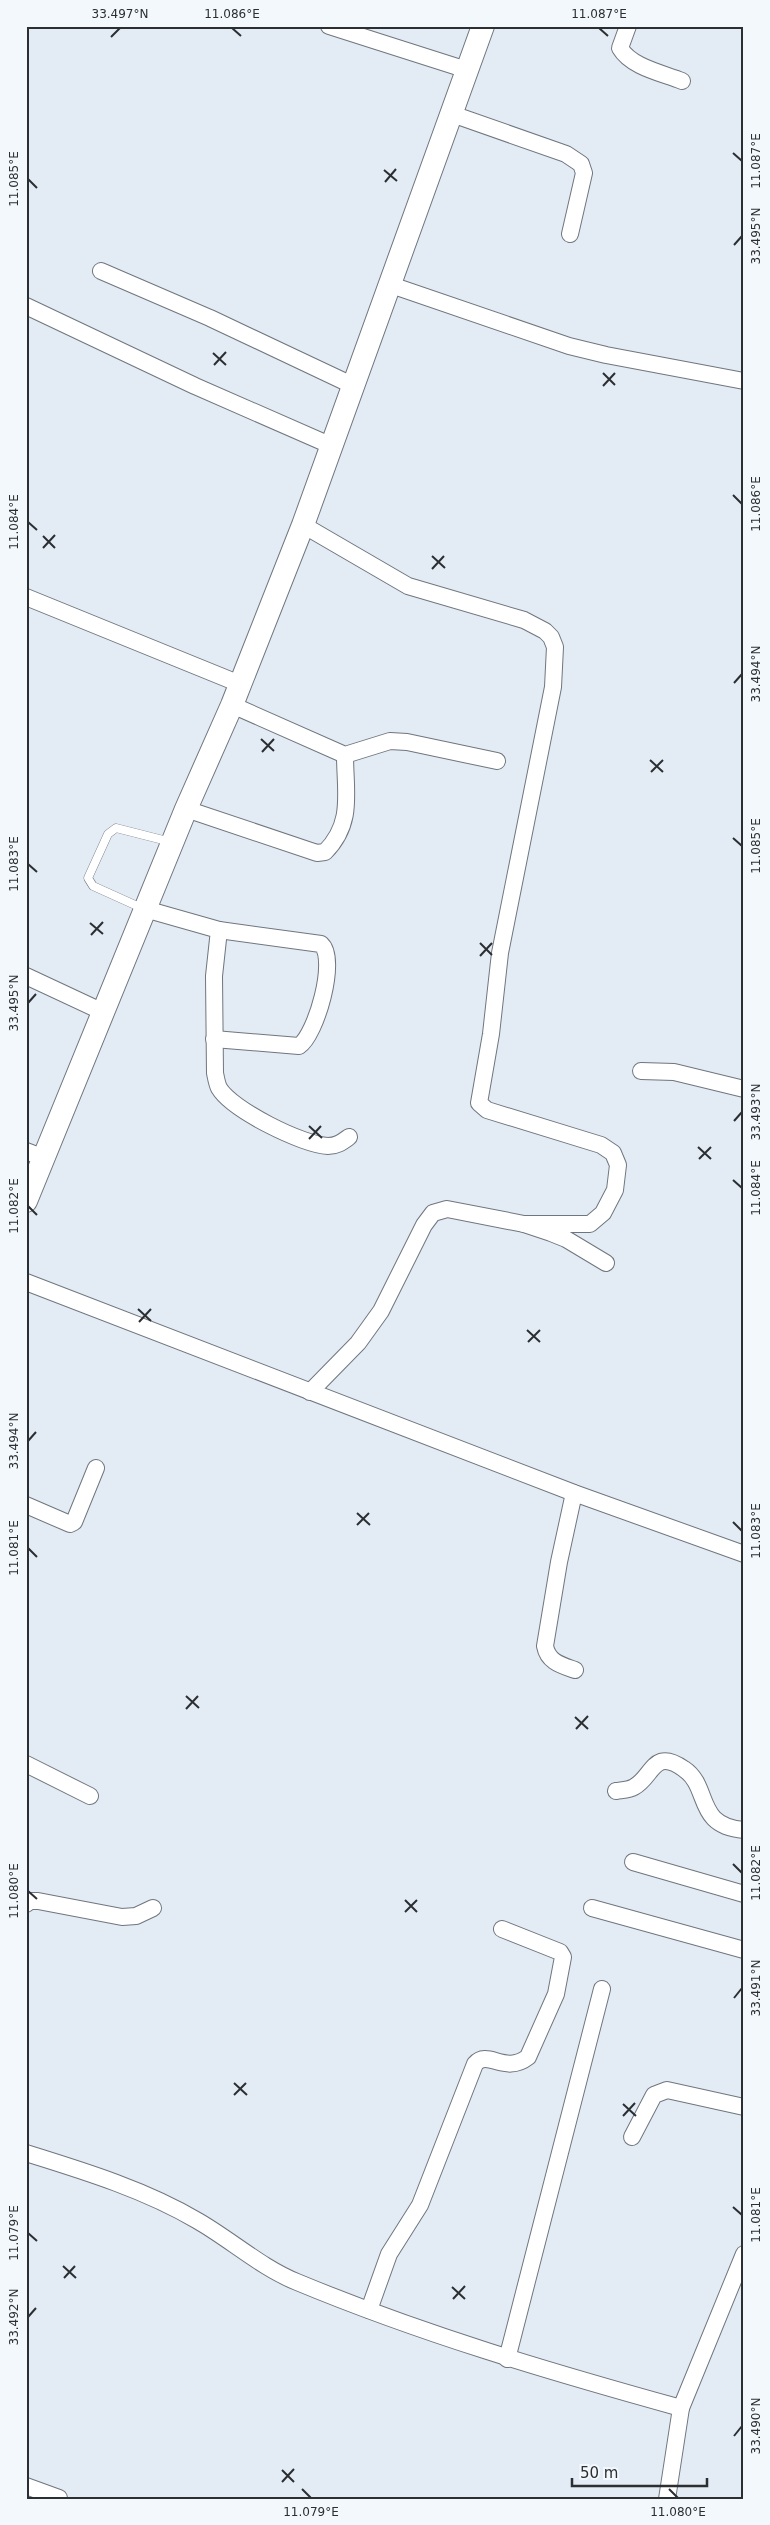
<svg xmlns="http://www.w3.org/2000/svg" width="770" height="2525" font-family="'DejaVu Sans',sans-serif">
	<rect width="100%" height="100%" fill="#e3ebf4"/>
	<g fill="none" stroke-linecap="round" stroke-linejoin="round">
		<g stroke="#6f767e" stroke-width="9">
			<path id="lane" d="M144,909L93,886L88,878L108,834L116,828L171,842"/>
		</g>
		<g stroke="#6f767e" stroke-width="18">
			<g id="street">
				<path d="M329,26L467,70"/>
				<path d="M628,26L620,48C631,67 662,73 682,81"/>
				<path d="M452,114L566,154L581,164L584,173L570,234"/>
				<path d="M101,271L210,318L354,386"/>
				<path d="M391,285L569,346L606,355L744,381"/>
				<path d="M26,306L195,386L332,446"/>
				<path d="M303,525L408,586L524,620L545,631L551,637L555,647L553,687L500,953L491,1034L479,1103L487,1110L601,1145L613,1153L618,1165L615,1190L603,1213L590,1224H524"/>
				<path d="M26,597L240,684"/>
				<path d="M232,705L345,755L390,741L407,742L497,761"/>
				<path d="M186,809L317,853L325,852C354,823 345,792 345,755"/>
				<path d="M145,909L219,930L214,976L215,1073C216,1078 217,1084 219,1088C232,1110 303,1145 328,1146C337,1146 342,1142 349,1137"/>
				<path d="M26,976L103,1012"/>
				<path d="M214,1039L299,1046C316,1035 338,959 321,944L219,930"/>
				<path d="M641,1071L674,1072L744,1089"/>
				<path d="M26,1151L44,1158"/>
				<path d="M26,1282L574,1493L744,1554"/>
				<path d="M310,1392L358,1343L381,1311L424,1225L433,1213L447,1209L524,1224L551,1233L566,1239L606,1263"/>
				<path d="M574,1493L559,1562L545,1646C548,1662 561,1665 575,1670"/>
				<path d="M26,1505L70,1524L74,1522L96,1468"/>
				<path d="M26,1764L90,1796"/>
				<path d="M616,1791C622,1790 629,1790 634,1787C653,1777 653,1747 684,1769C711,1787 694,1826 744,1830"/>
				<path d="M633,1862L744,1894"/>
				<path d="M26,1904L30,1901H38L122,1917L136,1916L153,1908"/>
				<path d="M592,1908L744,1950"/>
				<path d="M632,2137L654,2095L667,2090L744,2107"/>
				<path d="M26,2153C84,2171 146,2190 198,2221C231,2240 262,2268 297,2282C422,2334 551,2372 681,2408L744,2254"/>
				<path d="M369,2310L389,2254L420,2205L475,2064C488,2049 505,2075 528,2057L556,1994L563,1957L560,1952L502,1929"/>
				<path d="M507,2359L602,1989"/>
				<path d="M26,2486L59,2498"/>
				<path d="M667,2499L681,2408"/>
			</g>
		</g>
		<g stroke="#6f767e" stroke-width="24">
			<path id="secondary" d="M26,1201L186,809L232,705L303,525L483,26"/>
		</g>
		<use href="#lane" stroke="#fff" stroke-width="8"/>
		<use href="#street" stroke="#fff" stroke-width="16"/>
		<use href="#secondary" stroke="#fff" stroke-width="22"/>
	</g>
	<path fill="none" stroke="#2b2f32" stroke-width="2" d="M232,28L241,36M599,28L608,36M111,37L120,28M733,153L742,161M384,170L397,181M28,179L37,188M385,182L396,169M734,245L742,236M213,353L226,365M214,365L226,352M603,373L615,385M603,386L615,373M733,495L742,504M28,522L37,530M43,536L55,548M43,548L55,535M432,556L445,568M432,569L444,556M734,683L742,674M261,739L274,751M262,752L274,739M650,760L663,772M651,772L663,760M733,838L742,846M28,864L37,872M90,923L103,934M91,935L103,922M480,943L492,955M480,956L492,943M28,1003L36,994M734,1121L742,1112M309,1126L322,1138M309,1139L321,1126M698,1147L711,1159M699,1159L711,1147M733,1180L742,1188M28,1206L37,1215M138,1309L151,1321M139,1322L151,1309M527,1330L540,1342M528,1342L540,1330M28,1441L36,1432M357,1513L370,1525M733,1522L742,1531M357,1525L369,1513M28,1548L37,1557M186,1696L199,1708M186,1709L198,1696M575,1717L588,1729M576,1729L588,1716M733,1864L742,1873M28,1891L37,1899M405,1900L417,1912M405,1912L417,1900M734,1998L742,1988M234,2083L247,2095M234,2095L246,2083M623,2104L636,2116M623,2116L635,2103M733,2207L742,2215M28,2233L37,2241M63,2266L76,2278M64,2278L75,2266M452,2287L465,2299M453,2299L465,2286M28,2317L36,2308M734,2436L742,2426M282,2470L294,2482M282,2482L294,2469M302,2489L311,2498M669,2489L678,2498"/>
	<rect width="770" height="2525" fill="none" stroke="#f3f8fd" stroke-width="55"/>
	<path d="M572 2478v8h135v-8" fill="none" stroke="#2b2f32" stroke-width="2.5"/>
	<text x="580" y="2478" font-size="15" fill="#2b2f32" stroke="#f3f8fd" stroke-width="4" paint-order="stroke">50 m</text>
	<rect x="28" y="28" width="714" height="2470" fill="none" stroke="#2b2f32" stroke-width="2"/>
	<g font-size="12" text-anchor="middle" fill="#2b2f32">
		<text x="120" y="18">33.497°N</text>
		<text x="232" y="18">11.086°E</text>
		<text x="599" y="18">11.087°E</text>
		<text transform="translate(756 161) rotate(-90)" y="4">11.087°E</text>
		<text transform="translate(14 179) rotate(-90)" y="4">11.085°E</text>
		<text transform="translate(756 236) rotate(-90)" y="4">33.495°N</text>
		<text transform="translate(756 504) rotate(-90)" y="4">11.086°E</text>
		<text transform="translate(14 522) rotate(-90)" y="4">11.084°E</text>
		<text transform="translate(756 674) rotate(-90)" y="4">33.494°N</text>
		<text transform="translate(756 846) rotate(-90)" y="4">11.085°E</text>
		<text transform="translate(14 864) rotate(-90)" y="4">11.083°E</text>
		<text transform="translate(14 1003) rotate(-90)" y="4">33.495°N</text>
		<text transform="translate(756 1112) rotate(-90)" y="4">33.493°N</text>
		<text transform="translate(756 1188) rotate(-90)" y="4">11.084°E</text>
		<text transform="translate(14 1206) rotate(-90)" y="4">11.082°E</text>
		<text transform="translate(14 1441) rotate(-90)" y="4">33.494°N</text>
		<text transform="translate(756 1531) rotate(-90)" y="4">11.083°E</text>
		<text transform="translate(14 1548) rotate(-90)" y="4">11.081°E</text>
		<text transform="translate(756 1873) rotate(-90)" y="4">11.082°E</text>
		<text transform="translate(14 1891) rotate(-90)" y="4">11.080°E</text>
		<text transform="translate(756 1988) rotate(-90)" y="4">33.491°N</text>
		<text transform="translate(756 2215) rotate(-90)" y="4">11.081°E</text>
		<text transform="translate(14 2233) rotate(-90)" y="4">11.079°E</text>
		<text transform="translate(14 2317) rotate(-90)" y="4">33.492°N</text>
		<text transform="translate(756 2426) rotate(-90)" y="4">33.490°N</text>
		<text x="311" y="2516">11.079°E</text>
		<text x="678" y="2516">11.080°E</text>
	</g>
</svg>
